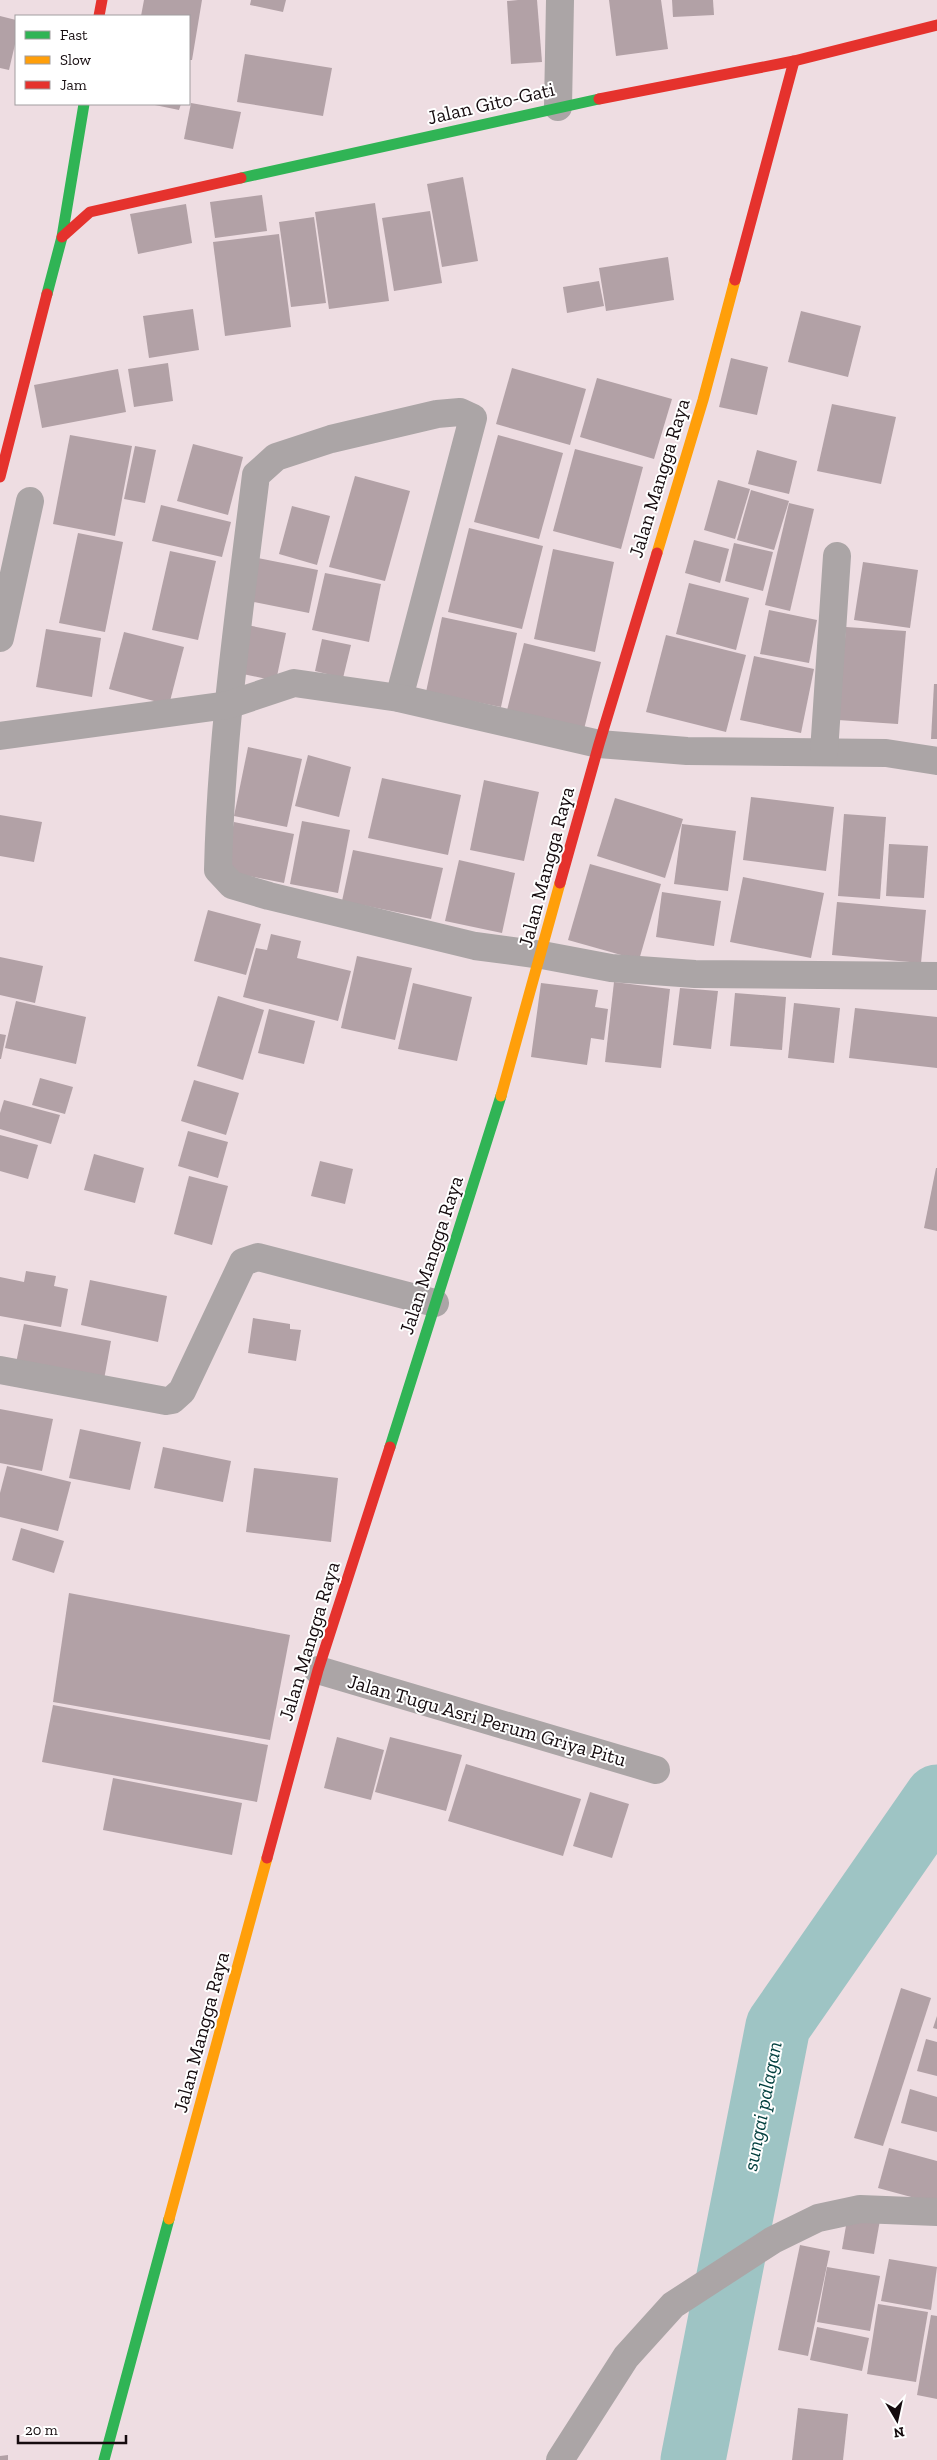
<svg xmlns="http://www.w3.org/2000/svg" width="937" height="2460" font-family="'Zilla Slab',serif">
	<rect width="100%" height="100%" fill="#eedde2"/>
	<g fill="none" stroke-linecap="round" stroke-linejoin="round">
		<path stroke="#9ec4c4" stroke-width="65" d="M693,2460L778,2026L937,1797"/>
	</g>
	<g fill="#b2a1a6">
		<path d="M144,0H202L192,60H189V16H141Z"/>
		<path d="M251,0H286L283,12L250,5Z"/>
		<path d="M518,0H537L542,62L511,64L507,1Z"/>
		<path d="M609,0H661L668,49L616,56Z"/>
		<path d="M672,0H713L714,15L673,17Z"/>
		<path d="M0,16L16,20V40L9,70L0,68Z"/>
		<path d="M245,54L332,68L323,116L237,102Z"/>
		<path d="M191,103L241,112L233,149L184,139Z"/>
		<path d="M150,104H181L179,110Z"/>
		<path d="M463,177L478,261L442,267L427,184Z"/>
		<path d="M262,195L267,231L215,238L210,202Z"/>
		<path d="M375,203L389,301L329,309L315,212Z"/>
		<path d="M186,204L192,243L138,254L130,214Z"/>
		<path d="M430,211L442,283L394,291L382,218Z"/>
		<path d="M314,217L326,303L291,307L279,222Z"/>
		<path d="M279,234L291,327L225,336L213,242Z"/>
		<path d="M668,257L674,300L606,311L599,268Z"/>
		<path d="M599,281L604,306L567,313L563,287Z"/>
		<path d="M193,309L199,350L149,358L143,316Z"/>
		<path d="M801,311L861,326L848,377L788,362Z"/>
		<path d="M731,358L768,367L757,415L719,407Z"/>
		<path d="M168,363L173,401L134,407L128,369Z"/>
		<path d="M512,368L586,389L570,445L496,424Z"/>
		<path d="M118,369L126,412L42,428L34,385Z"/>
		<path d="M597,378L672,399L654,459L580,437Z"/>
		<path d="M832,404L896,417L881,484L817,471Z"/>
		<path d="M70,435L132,446L115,536L53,524Z"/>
		<path d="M498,435L563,453L539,539L474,522Z"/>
		<path d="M193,444L243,457L228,515L177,501Z"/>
		<path d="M135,446L156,450L145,503L124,499Z"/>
		<path d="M575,449L643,467L621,549L553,531Z"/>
		<path d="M757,450L797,461L789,494L748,484Z"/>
		<path d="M355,476L410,491L385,581L329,567Z"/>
		<path d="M718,480L750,489L735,539L704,530Z"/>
		<path d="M751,490L789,501L774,550L737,540Z"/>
		<path d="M789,503L814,509L790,611L765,605Z"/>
		<path d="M161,505L231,522L222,557L152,541Z"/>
		<path d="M292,506L330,516L317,565L279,554Z"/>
		<path d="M469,528L543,546L522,629L448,612Z"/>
		<path d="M78,533L123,542L105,632L59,623Z"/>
		<path d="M694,540L729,549L720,583L685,573Z"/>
		<path d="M734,543L773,552L763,591L725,581Z"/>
		<path d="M553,549L614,562L595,652L534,639Z"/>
		<path d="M170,551L216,561L198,640L152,630Z"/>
		<path d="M253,557L318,570L309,613L244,600Z"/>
		<path d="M863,562L918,570L910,628L854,620Z"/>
		<path d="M325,573L381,584L369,642L312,630Z"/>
		<path d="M689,583L749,598L736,650L676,634Z"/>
		<path d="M769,610L817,620L809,663L760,654Z"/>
		<path d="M442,617L517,633L501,707L426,692Z"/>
		<path d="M247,625L286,633L276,681L238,673Z"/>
		<path d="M846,627L906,631L898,724L838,720Z"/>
		<path d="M46,629L101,638L92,697L36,687Z"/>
		<path d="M124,632L184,647L169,705L109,689Z"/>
		<path d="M666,635L746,655L726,732L646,712Z"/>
		<path d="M322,639L351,645L343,678L315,671Z"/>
		<path d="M524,643L601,662L582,737L505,718Z"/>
		<path d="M754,656L814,669L801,733L740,720Z"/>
		<path d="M934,684H937V739H931Z"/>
		<path d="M248,747L302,759L287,827L234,816Z"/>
		<path d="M308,755L351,767L339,817L295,806Z"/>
		<path d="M382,778L461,795L448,855L368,838Z"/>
		<path d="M484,780L539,792L524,861L470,850Z"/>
		<path d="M751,797L834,807L826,871L743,860Z"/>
		<path d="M615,798L683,819L665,878L597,856Z"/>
		<path d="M844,814L886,817L880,899L838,896Z"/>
		<path d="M0,815L42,822L34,862L0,856Z"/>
		<path d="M302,821L350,830L338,893L290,884Z"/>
		<path d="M234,822L294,834L284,883L224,871Z"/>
		<path d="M682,824L736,831L728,891L674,884Z"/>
		<path d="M889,844L928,846L924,898L886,896Z"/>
		<path d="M353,850L443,868L431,919L342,901Z"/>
		<path d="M459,860L515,873L502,933L445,921Z"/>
		<path d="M590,864L661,884L639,960L568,940Z"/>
		<path d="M743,877L824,893L811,958L730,942Z"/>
		<path d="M662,892L721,901L714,946L656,937Z"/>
		<path d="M837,902L926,910L921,963L832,955Z"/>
		<path d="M208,910L261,924L246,975L194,961Z"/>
		<path d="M271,934L301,941L297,958L351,971L338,1021L243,997L256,948L267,950Z"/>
		<path d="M357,956L412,968L395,1040L341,1028Z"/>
		<path d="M0,957L43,966L35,1003L0,995Z"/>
		<path d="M614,982L670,989L661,1068L605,1062Z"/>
		<path d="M413,983L472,997L457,1061L398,1049Z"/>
		<path d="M541,983L598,990L595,1007L608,1009L604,1040L591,1038L587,1065L531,1057Z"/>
		<path d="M680,988L718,991L711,1049L673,1045Z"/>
		<path d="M735,993L786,997L782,1050L730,1046Z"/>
		<path d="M218,996L264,1010L243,1080L197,1066Z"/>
		<path d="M16,1001L86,1017L76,1064L5,1048Z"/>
		<path d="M794,1003L840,1008L834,1063L788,1058Z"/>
		<path d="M855,1008L937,1017V1068L849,1058Z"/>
		<path d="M269,1009L315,1021L304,1064L258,1053Z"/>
		<path d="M0,1034L6,1035L1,1059H0Z"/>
		<path d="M40,1078L73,1087L65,1114L32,1105Z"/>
		<path d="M194,1080L239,1093L226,1135L181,1121Z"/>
		<path d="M4,1100L60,1115L51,1144L0,1129V1113Z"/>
		<path d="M188,1131L228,1142L218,1178L178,1166Z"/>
		<path d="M0,1135L38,1145L28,1179L0,1171Z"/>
		<path d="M94,1154L144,1168L135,1203L84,1190Z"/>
		<path d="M320,1161L353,1169L345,1204L311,1196Z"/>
		<path d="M936,1168H937V1231L924,1228Z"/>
		<path d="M189,1176L228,1186L212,1245L174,1234Z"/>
		<path d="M26,1271L56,1276L54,1286L68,1289L61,1327L0,1316V1277L24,1282Z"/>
		<path d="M90,1280L167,1296L158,1342L81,1325Z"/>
		<path d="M253,1318L290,1324V1329L301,1330L296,1361L248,1353Z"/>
		<path d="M24,1324L111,1341L103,1385L15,1368Z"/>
		<path d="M0,1409L53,1419L42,1471L0,1463Z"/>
		<path d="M80,1429L141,1442L130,1490L69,1478Z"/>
		<path d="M163,1447L231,1461L223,1502L154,1488Z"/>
		<path d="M7,1466L71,1482L58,1531L0,1517V1493Z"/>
		<path d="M254,1468L338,1478L331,1542L246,1532Z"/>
		<path d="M21,1528L64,1541L54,1573L12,1560Z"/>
		<path d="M69,1593L290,1635L270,1740L53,1702Z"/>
		<path d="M53,1705L268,1745L257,1802L42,1762Z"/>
		<path d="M337,1737L384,1750L371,1800L324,1788Z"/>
		<path d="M390,1737L462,1755L446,1811L375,1792Z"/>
		<path d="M466,1764L581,1799L563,1856L448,1821Z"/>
		<path d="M113,1778L242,1803L232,1855L103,1830Z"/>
		<path d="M590,1792L629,1804L612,1858L573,1846Z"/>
		<path d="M901,1988L931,1998L883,2146L854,2138Z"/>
		<path d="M937,2016V2029L933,2028Z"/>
		<path d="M926,2039L937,2042V2076L917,2071Z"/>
		<path d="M910,2089L937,2097V2132L901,2123Z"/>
		<path d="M889,2148L937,2161V2204L878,2188Z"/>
		<path d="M848,2214L880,2220L874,2254L842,2249Z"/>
		<path d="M800,2245L830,2251L808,2356L778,2350Z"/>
		<path d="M889,2259L937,2267L931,2310L881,2301Z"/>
		<path d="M827,2267L880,2276L870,2331L817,2322Z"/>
		<path d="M878,2304L928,2312L916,2382L867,2374Z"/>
		<path d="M931,2315L937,2316V2399L917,2395Z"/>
		<path d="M817,2327L869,2338L862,2371L810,2360Z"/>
		<path d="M798,2408L848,2414L843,2460H792Z"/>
		<path d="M8,2455V2460H0V2456Z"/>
	</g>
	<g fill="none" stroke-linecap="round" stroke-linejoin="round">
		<g stroke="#aba5a6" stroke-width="28">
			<path d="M558,107L560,0"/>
			<path d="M0,638L30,501"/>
			<path d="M399,698L473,418L460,412L437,414L331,439L276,457L256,475C240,606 221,737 218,870L232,885L269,896L475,946L542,955L611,968L695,974L937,976"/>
			<path d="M0,736L228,705L294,683L399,698L599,744L687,751L886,753L937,761"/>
			<path d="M824,752L837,556"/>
			<path d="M0,1370L166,1401L172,1400L182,1391L243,1262L258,1257L435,1303"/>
			<path d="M318,1670L656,1770"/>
			<path d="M560,2460L626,2357L673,2305L773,2240L818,2218L860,2209L937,2212"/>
		</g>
		<g stroke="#30b455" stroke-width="11">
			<path d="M241,178L599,99"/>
			<path d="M47,294L62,237L84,104"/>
			<path d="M390,1447L501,1096"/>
			<path d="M104,2460L169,2219"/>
		</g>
		<g stroke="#ff9f0a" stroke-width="11">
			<path d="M657,553L703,400L735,280"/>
			<path d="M501,1096L560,883"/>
			<path d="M169,2219L267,1858"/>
		</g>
		<g stroke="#e5322d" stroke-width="11">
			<path d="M99,16L102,0"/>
			<path d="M599,99L794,61L937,25"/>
			<path d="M62,237L90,212L241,178"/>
			<path d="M735,280L794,61"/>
			<path d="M0,477L47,294"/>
			<path d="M560,883L599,744L657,553"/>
			<path d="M267,1858L318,1670L390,1447"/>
		</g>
	</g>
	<g text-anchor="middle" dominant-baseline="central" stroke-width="4" stroke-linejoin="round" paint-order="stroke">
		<g font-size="20" fill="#150b0e" stroke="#fff">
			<text transform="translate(491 103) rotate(-13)">Jalan Gito-Gati</text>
			<text transform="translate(659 478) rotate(-73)">Jalan Mangga Raya</text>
			<text transform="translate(546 867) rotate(-75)">Jalan Mangga Raya</text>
			<text transform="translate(431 1255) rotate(-72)">Jalan Mangga Raya</text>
			<text transform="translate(309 1641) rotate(-73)">Jalan Mangga Raya</text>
			<text transform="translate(487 1720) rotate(16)">Jalan Tugu Asri Perum Griya Pitu</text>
			<text transform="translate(201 2032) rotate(-75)">Jalan Mangga Raya</text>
		</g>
		<g font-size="21" font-style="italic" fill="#003e3d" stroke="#fff">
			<text transform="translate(762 2106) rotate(-79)">sungai palagan</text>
		</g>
	</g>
	<rect x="15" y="15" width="175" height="90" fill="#ffffff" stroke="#a19d9f"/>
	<rect x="25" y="31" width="25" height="8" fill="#30b455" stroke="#a19d9f"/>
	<text x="60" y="40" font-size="15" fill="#150b0e">Fast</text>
	<rect x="25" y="56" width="25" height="8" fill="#ff9f0a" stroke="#a19d9f"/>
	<text x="60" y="65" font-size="15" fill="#150b0e">Slow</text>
	<rect x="25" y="81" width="25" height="8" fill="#e5322d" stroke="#a19d9f"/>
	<text x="60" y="90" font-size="15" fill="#150b0e">Jam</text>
	<g transform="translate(897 2420) rotate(171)" stroke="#ffffff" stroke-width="4" paint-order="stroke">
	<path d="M0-4L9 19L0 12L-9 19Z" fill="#150b0e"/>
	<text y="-8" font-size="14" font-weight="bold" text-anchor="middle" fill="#150b0e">N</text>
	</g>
	<path d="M18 2435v8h108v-8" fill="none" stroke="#150b0e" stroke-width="2.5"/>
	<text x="25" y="2435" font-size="15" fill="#150b0e" stroke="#ffffff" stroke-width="4" paint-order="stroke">20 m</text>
</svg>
